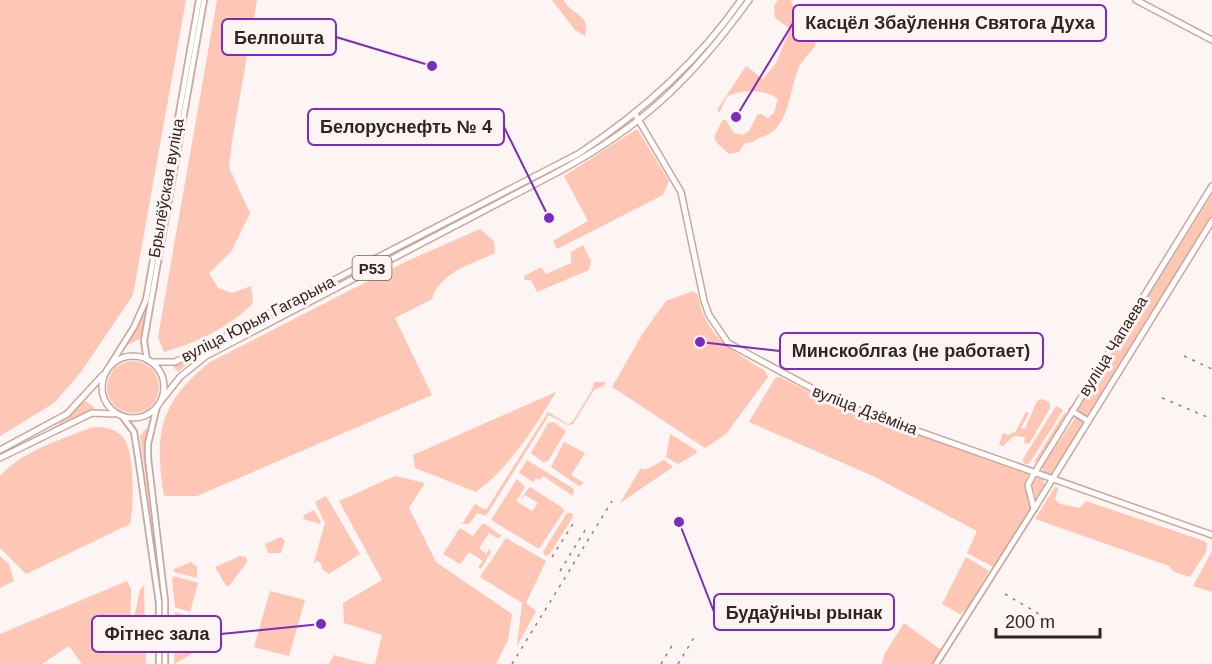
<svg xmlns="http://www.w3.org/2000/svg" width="1212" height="664" font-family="Arial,sans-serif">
	<rect width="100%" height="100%" fill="#fdf5f3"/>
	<g fill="#fdc6b5">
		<path d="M0,0H186L133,295L81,372L54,403L0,436Z"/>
		<path d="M217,0H257L232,141L229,168L250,213L231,252L209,273L218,288L232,293L251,286L253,303C230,327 196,343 164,352L158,337Z"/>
		<path d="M552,0H564C569,14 592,14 585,36L575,30Z"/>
		<path d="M778,0H791C793,13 808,16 817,22L815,46C809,54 800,62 797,72C789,94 788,130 762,137C755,139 752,144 745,143L739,152L729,154L716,142L714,137L722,121L725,119L734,133L742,135L749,131L757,115L761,114L768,118L774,113L778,99C767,89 738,89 727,97L719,113L717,110L746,66L763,79L776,63L790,29L775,18L774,6Z"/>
		<path d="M622,126L574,160L214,346L196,356L178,372L173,366L564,165Z"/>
		<path d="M637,129L669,181L663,195L557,249L553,241L588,221L564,176Z"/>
		<path d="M173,162L141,338L126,346L146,311Z"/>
		<path d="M1212,194V218L1089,416L1080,414L1078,409L1082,403Z"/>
		<path d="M480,229L494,241L495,253C472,264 440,272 432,299L395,318L432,395L197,496H164C154,434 159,403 210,362L407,261Z"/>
		<path d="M583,245L591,261L589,270L537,292L531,280H525L524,276L541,267L546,274L571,263V252Z"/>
		<path d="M693,291L698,295C705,337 732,350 765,371L768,377L726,434L705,448L612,387L643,333L666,301Z"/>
		<circle cx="133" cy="387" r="26"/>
		<path d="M780,377L836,406L1028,474L1025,483L1030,508L993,567L967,553L977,531L873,476L749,422L775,378Z"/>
		<path d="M594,382H605L604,386L594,390L573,424L568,425L549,415L486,516L477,513L469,524H462L475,504L486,510L548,412L568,424L573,421L592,390Z"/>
		<path d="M556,392C534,428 510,467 476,492L415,468L413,455Z"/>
		<path d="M1043,399L1050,403V408L1029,444L1024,443L1025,437L1014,436L1003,446L999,445L1003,433L1008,435L1016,431L1026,412L1029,413L1021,428L1025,429L1037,401Z"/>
		<path d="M85,401L95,408L56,426Z"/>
		<path d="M1056,406L1063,410L1029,464H1024L1023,459Z"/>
		<path d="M1065,412L1066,415L1038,462H1034Z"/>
		<path d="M1076,417L1084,424L1052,475L1044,474L1042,466Z"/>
		<path d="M554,422L566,431L548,461L543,462L531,453L548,423Z"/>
		<path d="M93,427C103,427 115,428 123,437C135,452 134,505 130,524L26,574L0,548V476C22,451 62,439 93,427Z"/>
		<path d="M148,427L144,457L156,555L140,436Z"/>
		<path d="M670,434L696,450L697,453L678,464L666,457Z"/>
		<path d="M564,442L585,453L571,475L584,483L579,486L551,467Z"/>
		<path d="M527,460L574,489L573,496L543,476L540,480L536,478L533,482L519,473Z"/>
		<path d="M664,460L673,467L620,503L641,468L645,470Z"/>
		<path d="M395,476L425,483L409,508L436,562L512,614L508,640L496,664H375L382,635L344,623L343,603L382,580L339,501Z"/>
		<path d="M1037,477L1043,479L1045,485L1037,500L1032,485Z"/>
		<path d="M517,479L525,487L516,501L532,511L538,503L525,495L522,498L525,500L521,498L530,487L563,508L564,511L539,549L491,520Z"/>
		<path d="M1055,487L1058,488L1055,500L1060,504L1080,508L1086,501L1204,541L1207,543L1206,552L1190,577L1174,572L1169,566L1035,519Z"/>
		<path d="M326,496L360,554L329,574L322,569L321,563L316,561L313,565L325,523L315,502Z"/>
		<path d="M314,510L321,522L320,524L303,519L304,515Z"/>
		<path d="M567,513H572L573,517L549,555L545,556L543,552Z"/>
		<path d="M482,524H485L502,536L497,538L489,533L479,548L486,554L490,549L491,552L481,569L478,567L483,561L469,552L460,564L443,554L460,528L473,536Z"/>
		<path d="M281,537L285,541L281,553H268L265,544Z"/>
		<path d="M506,538L546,561L526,603L536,611L517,646L522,603L480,577Z"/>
		<path d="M1212,551V592L1193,586Z"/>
		<path d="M0,556L9,564L14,581L0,588Z"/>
		<path d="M240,556L246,557L247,562L229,586H226L215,567Z"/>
		<path d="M966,557L989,571L967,609L960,614L942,604Z"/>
		<path d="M191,562L197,567V578L174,572V569Z"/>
		<path d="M174,576L198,583L190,612L175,607L172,579Z"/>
		<path d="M127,581L131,589L130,637L140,590L144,585L146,664H82L69,646L42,664H0V634Z"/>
		<path d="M270,591L305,600L289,656L254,647Z"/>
		<path d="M175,612L218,624L219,639L174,664Z"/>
		<path d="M904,623L941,650L932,664H882L884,655Z"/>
		<path d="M334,655L367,664H329Z"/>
	</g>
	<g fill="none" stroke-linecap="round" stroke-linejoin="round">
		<g stroke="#cba79c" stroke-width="8">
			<g id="minor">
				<path d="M147,360L144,341L204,0"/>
				<path d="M109,367L134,327L146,300L199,0"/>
				<path d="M157,406L148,444V458L165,601V664"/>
				<path d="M1072,411L1088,421"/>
				<path d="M122,416L134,432L138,457L159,603V664"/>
				<path d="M936,664L1034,509"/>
			</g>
		</g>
		<g stroke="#cba79c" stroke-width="8">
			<g id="major">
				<path d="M1136,0L1212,40"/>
				<path d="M635,114L681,192L704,301L709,315L728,343L841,404L1212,535"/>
				<circle cx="133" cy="387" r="31"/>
				<path d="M151,362H175L578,154C642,112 697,63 741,0"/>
				<path d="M161,401L180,377L206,356L556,173C642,127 692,79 749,0"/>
				<path d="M0,450L67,414L103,375"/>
				<path d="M0,458L92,413L114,414"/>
				<path d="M1034,509L1028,485L1032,477L1212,186"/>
				<path d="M1034,509L1212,221"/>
			</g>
		</g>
		<use href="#minor" stroke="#fff" stroke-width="4.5"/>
		<use href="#major" stroke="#fff" stroke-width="5"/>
		<g stroke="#8b807c" stroke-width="1.5" stroke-dasharray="3 6" stroke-linecap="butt">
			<path d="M1184,356L1212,369"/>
			<path d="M1162,398L1212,419"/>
			<path d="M552,557L576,519"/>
			<path d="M560,571L587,527"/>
			<path d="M1005,594L1056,624"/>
			<path d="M512,664L612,501"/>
			<path d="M661,664L673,644"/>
			<path d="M678,664L695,636"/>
		</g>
	</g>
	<g text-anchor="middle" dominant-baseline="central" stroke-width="6" stroke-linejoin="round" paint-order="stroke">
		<rect fill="#fdf5f3" stroke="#6f635f" stroke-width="1.5" x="352.5" y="256" width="39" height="24" rx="4.5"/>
		<g font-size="15" font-weight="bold" fill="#322420">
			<text x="372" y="268">Р53</text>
		</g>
		<g font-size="16" fill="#322420" stroke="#fdf5f3">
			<text transform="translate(166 188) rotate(-80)">Брылёўская вуліца</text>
			<text transform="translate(258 319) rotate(-27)">вуліца Юрыя Гагарына</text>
			<text transform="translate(1113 346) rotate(-58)">вуліца Чапаева</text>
			<text transform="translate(865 410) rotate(21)">вуліца Дзёміна</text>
		</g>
	</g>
	<path fill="none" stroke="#7b2cbf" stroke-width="2" d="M736 117L793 23M432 66L336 37M549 218L504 127M700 342L780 351M679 522L714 612M321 624L221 634"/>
	<g fill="#7b2cbf" stroke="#fdf5f3" stroke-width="2">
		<circle cx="736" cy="117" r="6"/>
		<circle cx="432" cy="66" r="6"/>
		<circle cx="549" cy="218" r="6"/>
		<circle cx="700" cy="342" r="6"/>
		<circle cx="679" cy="522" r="6"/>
		<circle cx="321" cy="624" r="6"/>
	</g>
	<g fill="#fdf5f3" stroke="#7b2cbf" stroke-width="2">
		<rect x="793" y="5" width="313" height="36" rx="6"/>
		<rect x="222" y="19" width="114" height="36" rx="6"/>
		<rect x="308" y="109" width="196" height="36" rx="6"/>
		<rect x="780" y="333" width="263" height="36" rx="6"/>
		<rect x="714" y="594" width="180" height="36" rx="6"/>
		<rect x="92" y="616" width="129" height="36" rx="6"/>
	</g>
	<g font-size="18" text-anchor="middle" font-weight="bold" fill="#322420">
		<text x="950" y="29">Касцёл Збаўлення Святога Духа</text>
		<text x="279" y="44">Белпошта</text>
		<text x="406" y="133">Белоруснефть № 4</text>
		<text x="911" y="357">Минскоблгаз (не работает)</text>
		<text x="804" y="619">Будаўнічы рынак</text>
		<text x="157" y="640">Фітнес зала</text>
	</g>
	<path d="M996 628v9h104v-9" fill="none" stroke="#322420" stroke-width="3"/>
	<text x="1005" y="628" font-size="18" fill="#322420" stroke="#fdf5f3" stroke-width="4.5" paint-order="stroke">200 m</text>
</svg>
